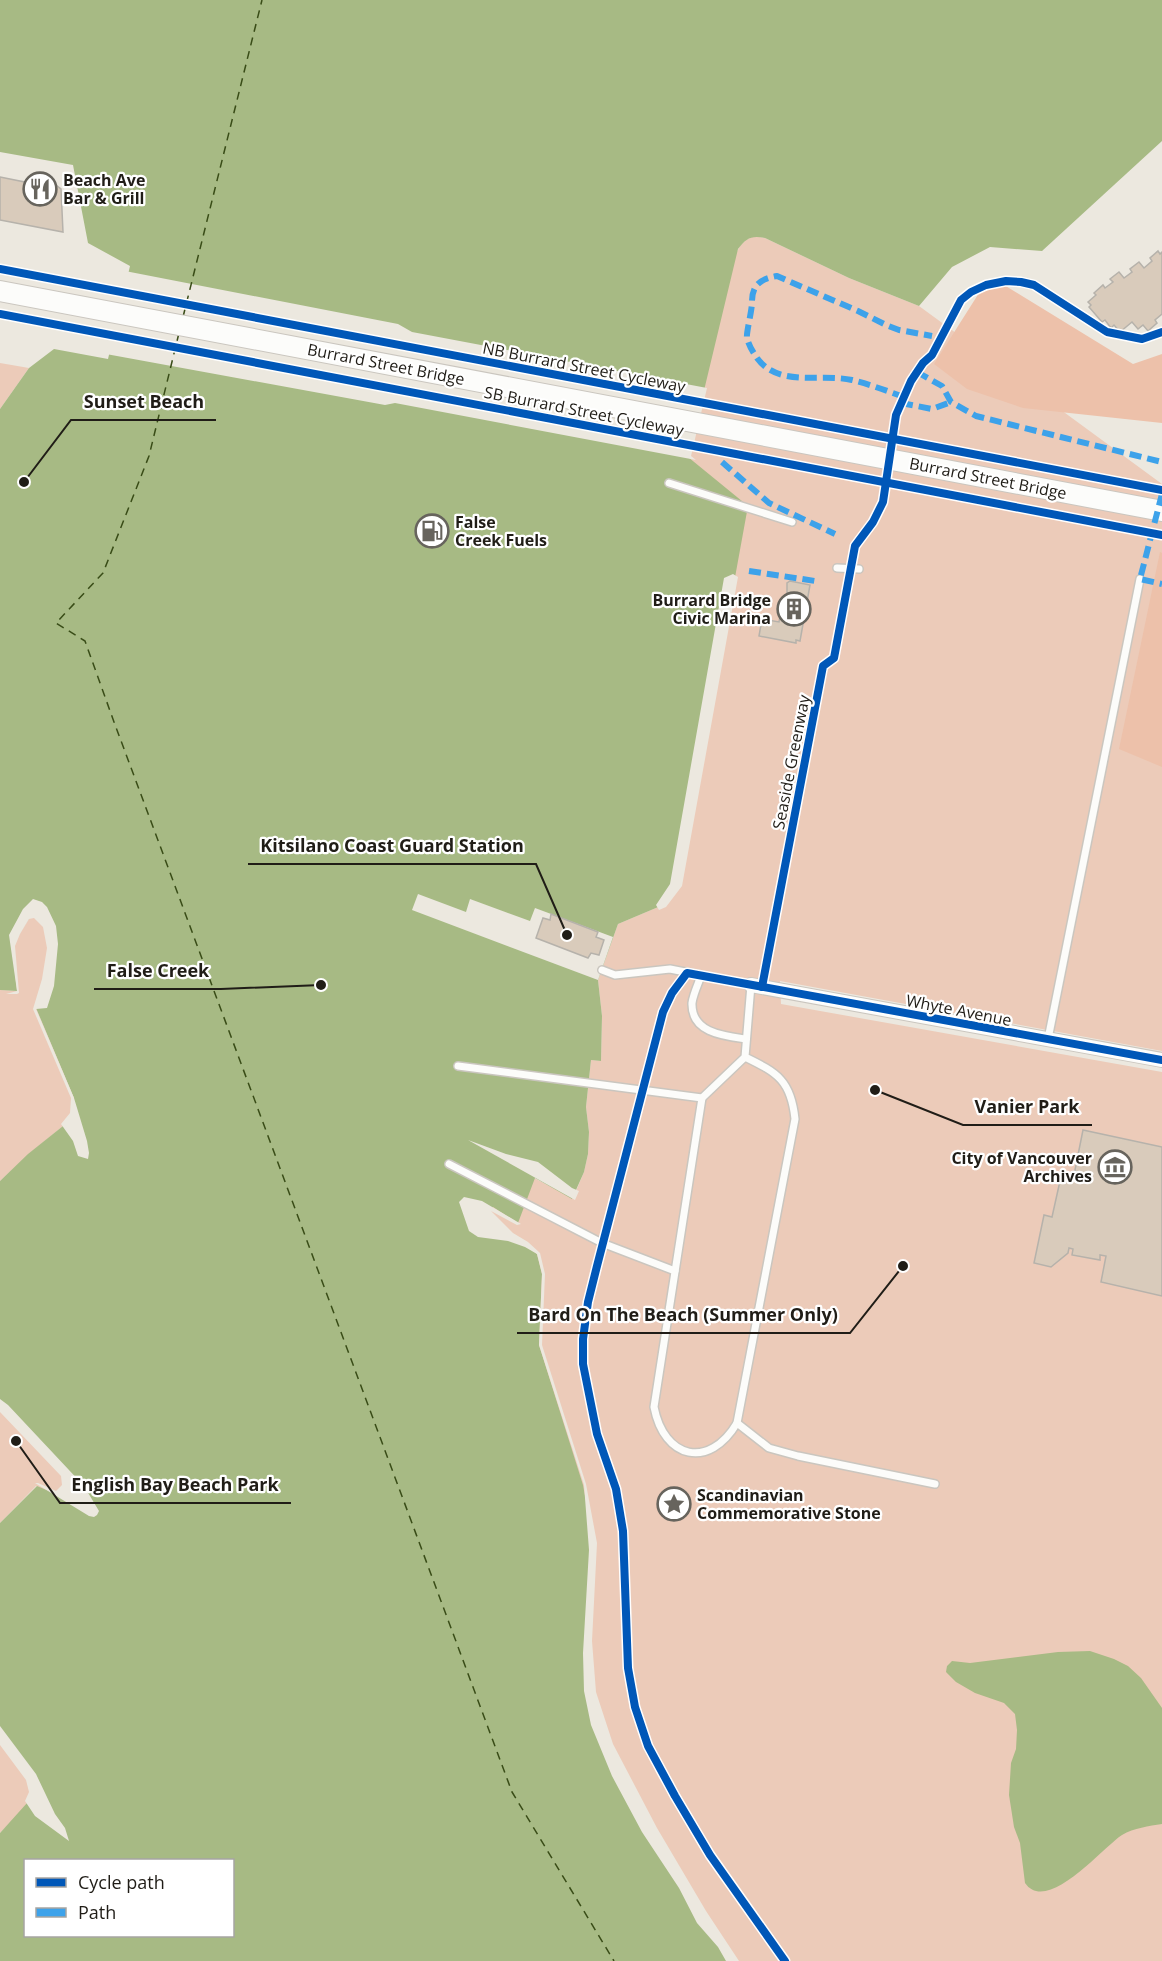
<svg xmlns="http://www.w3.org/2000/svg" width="1162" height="1961" font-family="'Open Sans',sans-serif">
	<rect width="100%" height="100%" fill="#ece8df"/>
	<g fill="#eccbb9">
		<path d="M754,236L765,238L849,278L919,306L1162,484V1051L780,981L781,1004L1162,1072V1961H736L703,1912L610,1745L593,1692L539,1345L512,1236L488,1210L534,1178L573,1198L584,1172L588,1154L589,1132L586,1107L591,1060L601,1061L602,1016L598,980L618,924L663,905L687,457L734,260C738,247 742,241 754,236Z"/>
		<path d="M0,363L29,368L0,409Z"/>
		<path d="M30,915L42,920L50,948L36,1008L74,1098L72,1114L63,1126L29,1154L0,1181V990L16,991L12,946Z"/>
		<path d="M0,1407L64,1475L65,1482L56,1495L36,1486L0,1523Z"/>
		<path d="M0,1740C9,1752 33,1777 32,1792C31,1804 8,1824 0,1833Z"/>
	</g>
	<g fill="#edc1aa">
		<path d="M1004,285L1133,364L1162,354V423L1023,408L967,389L934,364L979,293Z"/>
		<path d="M1160,552L1162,553V767L1119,749Z"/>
	</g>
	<g fill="#a7ba84" fill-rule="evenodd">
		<path d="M0,0H1162V141L1042,251L990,247L952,267L919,306L849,278L765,238C752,235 746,238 738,249L688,457L748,506L679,885L663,905L618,924L598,980L602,1016L601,1061L591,1060L586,1107L589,1132L588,1154L584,1172L572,1199L535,1178L518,1223L493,1207L488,1213L537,1254L542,1274L539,1345L583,1485L594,1544L589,1641L593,1692L610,1745L654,1830L736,1961H0V1833L27,1803L32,1793L29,1778L0,1740V1523L37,1486L56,1494L62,1492L64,1475L0,1407V1181L28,1154L63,1126L72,1114L74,1098L36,1008L50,948L42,920L31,915L12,946L17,991L0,990V409L29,368L54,349L108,359L130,266L88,243L73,165L0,152ZM26,1860H232V1936H26Z"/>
		<path d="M1090,1651L1114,1659L1128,1666L1141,1678L1162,1708V1824C1149,1826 1134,1828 1122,1835C1102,1848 1047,1915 1025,1883L1020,1843L1014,1827L1009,1795L1011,1763L1016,1749L1017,1730L1015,1714L1004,1703L975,1693L956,1682L946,1672L947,1666L952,1661L970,1663L1058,1652Z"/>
	</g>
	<g fill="#ece8df">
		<path d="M125,271L398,324L412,332L707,388L691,456L696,460L395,403L385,405L106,354Z"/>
		<path d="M733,574L738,577L682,886L666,907L659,910L656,905L670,884L724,578Z"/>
		<path d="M418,894L466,912L470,899L530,921L535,908L613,937L598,980L412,910Z"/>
		<path d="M33,899L42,902L47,907L56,926L58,944L54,986L47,1008L36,1009L74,1098L87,1141L89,1153L88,1159L78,1156L73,1141L61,1124L70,1113L71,1098L33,1009L42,979L47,948L43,927L34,918L29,919L20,934L15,946L19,993L17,994H6L17,991L9,935L23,909Z"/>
		<path d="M468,1140L506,1154L538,1162L572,1188L579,1191L575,1200Z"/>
		<path d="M464,1197L482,1201L521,1224L517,1225L491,1211L513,1233L528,1242L540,1253L545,1274L542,1345L586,1484L597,1543L592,1641L596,1692L613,1744L657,1828L706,1911L739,1961H726L718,1947L697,1923L679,1888L642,1832L612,1776L591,1725L584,1691L583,1653L589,1550L584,1485L539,1345L542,1274L537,1254L525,1247L508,1241L478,1237L469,1231L459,1202Z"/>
		<path d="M0,1399L8,1405L84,1486L99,1511L97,1515L94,1517L89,1516L35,1483H38L56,1491L62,1485L61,1476L0,1412Z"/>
		<path d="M0,1726L36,1774L55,1814L65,1828L69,1841L35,1816L25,1801L29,1792L26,1780L0,1745Z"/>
	</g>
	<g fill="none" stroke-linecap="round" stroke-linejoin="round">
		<g stroke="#394c17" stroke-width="1.5" stroke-dasharray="8 6" stroke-linecap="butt">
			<path d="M183,317L262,0"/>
			<path d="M179,333L149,456L103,573L56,623L85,641L114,722L512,1792L614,1961"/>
		</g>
	</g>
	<g fill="#d9cbbb" stroke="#b6b2ab" stroke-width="1.5">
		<path d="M0,177L30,183L31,177L53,183L61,189L63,232L0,220Z"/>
		<path d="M1158,251L1160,254L1162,252V314L1155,320L1157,323L1148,331L1143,325L1138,329L1132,322L1120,332L1114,325L1111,328L1105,320L1102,322L1089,307L1091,305L1088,302L1096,295L1094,293L1103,285L1105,288L1113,282L1110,279L1119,272L1124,278L1132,272L1130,269L1139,262L1144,268L1152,261L1150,258Z"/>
		<path d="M790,581L810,585L800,641L796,640V643L759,636L762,619L779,622L783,598L787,596V583Z"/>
		<path d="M551,914L598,932L596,937L604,940L599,955L591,953L588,958L536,938L543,918L550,920Z"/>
		<path d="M1083,1130L1162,1147V1296L1101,1282L1106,1256L1100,1255V1260L1072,1255L1073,1249L1069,1248L1068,1253L1051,1267L1034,1263L1044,1215L1052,1217L1062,1172L1074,1175Z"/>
	</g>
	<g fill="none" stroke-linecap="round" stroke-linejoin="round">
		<g stroke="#cac6bf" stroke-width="10">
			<g id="lane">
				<path d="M669,483L792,522"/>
				<path d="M837,568L859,569"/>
				<path d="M602,970L615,975L670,969L751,985L745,1057L702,1098L654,1407C664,1459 709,1470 737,1423L795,1119C791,1081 778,1073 745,1057"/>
				<path d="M701,976C698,984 693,995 692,1003C691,1033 724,1036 746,1039"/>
				<path d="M1048,1039L1140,579"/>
				<path d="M458,1066L702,1098"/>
				<path d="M449,1164L602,1243L675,1271"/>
				<path d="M737,1423L769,1448L798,1456L935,1484"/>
			</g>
		</g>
		<g stroke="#cac6bf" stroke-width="16">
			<path id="street" d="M751,985L1162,1060"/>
		</g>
		<g stroke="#cac6bf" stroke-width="22">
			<path id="secondary" d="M0,291L1162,511"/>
		</g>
		<use href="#lane" stroke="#fcfcfa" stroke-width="7"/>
		<use href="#street" stroke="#fcfcfa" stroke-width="14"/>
		<use href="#secondary" stroke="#fcfcfa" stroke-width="20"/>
		<g stroke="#3da2ea" stroke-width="6" stroke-dasharray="12 6" stroke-linecap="butt">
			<path d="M917,372L942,386L951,402L976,416L1162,462"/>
			<path d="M904,397C887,391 869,384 852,380C820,373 779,388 757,358C753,352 749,346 747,338C746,333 752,311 752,302C752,285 760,279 777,276L858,311L886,325L899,330L932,336"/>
			<path d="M901,403L932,409L951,402"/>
			<path d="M722,462L769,503L835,534"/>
			<path d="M1162,494L1140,579L1162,584"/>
			<path d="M749,571L815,581"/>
		</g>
		<g stroke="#fff" stroke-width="11">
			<g id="cycleway">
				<path d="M0,269L1162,490"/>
				<path d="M0,314L1162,535"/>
				<path d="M762,987L823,666L834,658L855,546L873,522L883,502L896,415L911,381L923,363L932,355L961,300L971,292L986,285L1006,281L1021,282L1034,285L1107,332L1142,339L1162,332"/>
				<path d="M785,1961L710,1855L675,1796L648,1746L635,1707L628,1668L623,1531L616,1489L597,1434L583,1364V1339L588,1302L597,1266L663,1012L672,993L687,973L1162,1060"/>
			</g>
		</g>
		<use href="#cycleway" stroke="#0057b8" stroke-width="8"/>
	</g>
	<defs>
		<g id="restaurant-ring" transform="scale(1.725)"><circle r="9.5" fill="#fff" stroke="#67645d" stroke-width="1.5"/><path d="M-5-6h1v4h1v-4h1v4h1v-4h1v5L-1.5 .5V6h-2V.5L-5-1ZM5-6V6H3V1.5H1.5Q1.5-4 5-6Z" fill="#67645d"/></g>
		<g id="fuel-ring" transform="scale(1.725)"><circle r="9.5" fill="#fff" stroke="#67645d" stroke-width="1.5"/><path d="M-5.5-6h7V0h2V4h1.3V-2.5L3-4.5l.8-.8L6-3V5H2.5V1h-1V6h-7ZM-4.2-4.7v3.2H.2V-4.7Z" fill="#67645d"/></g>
		<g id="building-ring" transform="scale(1.725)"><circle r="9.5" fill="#fff" stroke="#67645d" stroke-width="1.5"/><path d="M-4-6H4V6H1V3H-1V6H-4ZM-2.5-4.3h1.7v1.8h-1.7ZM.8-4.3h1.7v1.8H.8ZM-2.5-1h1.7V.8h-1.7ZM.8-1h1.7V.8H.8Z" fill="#67645d"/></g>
		<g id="museum-ring" transform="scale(1.725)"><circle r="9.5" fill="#fff" stroke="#67645d" stroke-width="1.5"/><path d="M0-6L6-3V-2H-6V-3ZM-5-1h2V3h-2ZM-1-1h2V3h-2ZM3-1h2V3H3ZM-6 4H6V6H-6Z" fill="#67645d"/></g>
		<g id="sight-ring" transform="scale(1.725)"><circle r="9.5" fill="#fff" stroke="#67645d" stroke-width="1.5"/><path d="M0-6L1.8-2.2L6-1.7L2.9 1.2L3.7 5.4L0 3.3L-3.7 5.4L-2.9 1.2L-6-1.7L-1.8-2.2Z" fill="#67645d"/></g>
	</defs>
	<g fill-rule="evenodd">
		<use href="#restaurant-ring" x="40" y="189"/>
		<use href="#fuel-ring" x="432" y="531"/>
		<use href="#building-ring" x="794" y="609"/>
		<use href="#museum-ring" x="1115" y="1167"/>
		<use href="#sight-ring" x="674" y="1504"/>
	</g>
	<g text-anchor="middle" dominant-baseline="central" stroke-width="4.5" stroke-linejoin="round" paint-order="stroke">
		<g font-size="16" font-weight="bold" fill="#201d17" stroke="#fff" text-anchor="start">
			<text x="63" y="180">Beach Ave<tspan x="63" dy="18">Bar &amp; Grill</tspan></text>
			<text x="455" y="522">False<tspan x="455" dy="18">Creek Fuels</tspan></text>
			<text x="771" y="600" text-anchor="end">Burrard Bridge<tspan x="771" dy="18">Civic Marina</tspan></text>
			<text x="1092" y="1158" text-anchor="end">City of Vancouver<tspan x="1092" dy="18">Archives</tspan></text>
			<text x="697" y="1495">Scandinavian<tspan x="697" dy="18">Commemorative Stone</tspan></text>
		</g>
		<g font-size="16" fill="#201d17" stroke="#fff">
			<text transform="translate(386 364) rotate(11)">Burrard Street Bridge</text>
			<text transform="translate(584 367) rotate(11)">NB Burrard Street Cycleway</text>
			<text transform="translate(584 411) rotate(11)">SB Burrard Street Cycleway</text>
			<text transform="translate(988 478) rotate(11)">Burrard Street Bridge</text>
			<text transform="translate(791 762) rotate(-79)">Seaside Greenway</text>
			<text transform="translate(959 1010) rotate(11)">Whyte Avenue</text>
		</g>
	</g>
	<path fill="none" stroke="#201d17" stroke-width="2" d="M24 482L71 420H216M567 935L536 864H248M321 985L221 989H94M875 1090L963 1125H1092M903 1266L850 1333H517M16 1441L60 1503H291"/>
	<g fill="#201d17" stroke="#fff" stroke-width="2">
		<circle cx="24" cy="482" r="6"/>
		<circle cx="567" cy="935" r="6"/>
		<circle cx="321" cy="985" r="6"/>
		<circle cx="875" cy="1090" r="6"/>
		<circle cx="903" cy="1266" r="6"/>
		<circle cx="16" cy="1441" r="6"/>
	</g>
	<g font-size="18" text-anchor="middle" font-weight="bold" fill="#201d17" stroke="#fff" stroke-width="4.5" stroke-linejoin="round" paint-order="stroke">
		<text x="144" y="408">Sunset Beach</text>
		<text x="392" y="852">Kitsilano Coast Guard Station</text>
		<text x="158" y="977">False Creek</text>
		<text x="1027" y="1113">Vanier Park</text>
		<text x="683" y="1321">Bard On The Beach (Summer Only)</text>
		<text x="175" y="1491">English Bay Beach Park</text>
	</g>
	<rect x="24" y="1859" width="210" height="78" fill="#ffffff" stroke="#a6a5a2" stroke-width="1.5"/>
	<rect x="36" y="1878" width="30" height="9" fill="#0057b8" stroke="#a6a5a2" stroke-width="1.5"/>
	<text x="78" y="1889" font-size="18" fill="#201d17">Cycle path</text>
	<rect x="36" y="1908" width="30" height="9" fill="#3da2ea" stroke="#a6a5a2" stroke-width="1.5"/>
	<text x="78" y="1919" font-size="18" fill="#201d17">Path</text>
</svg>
